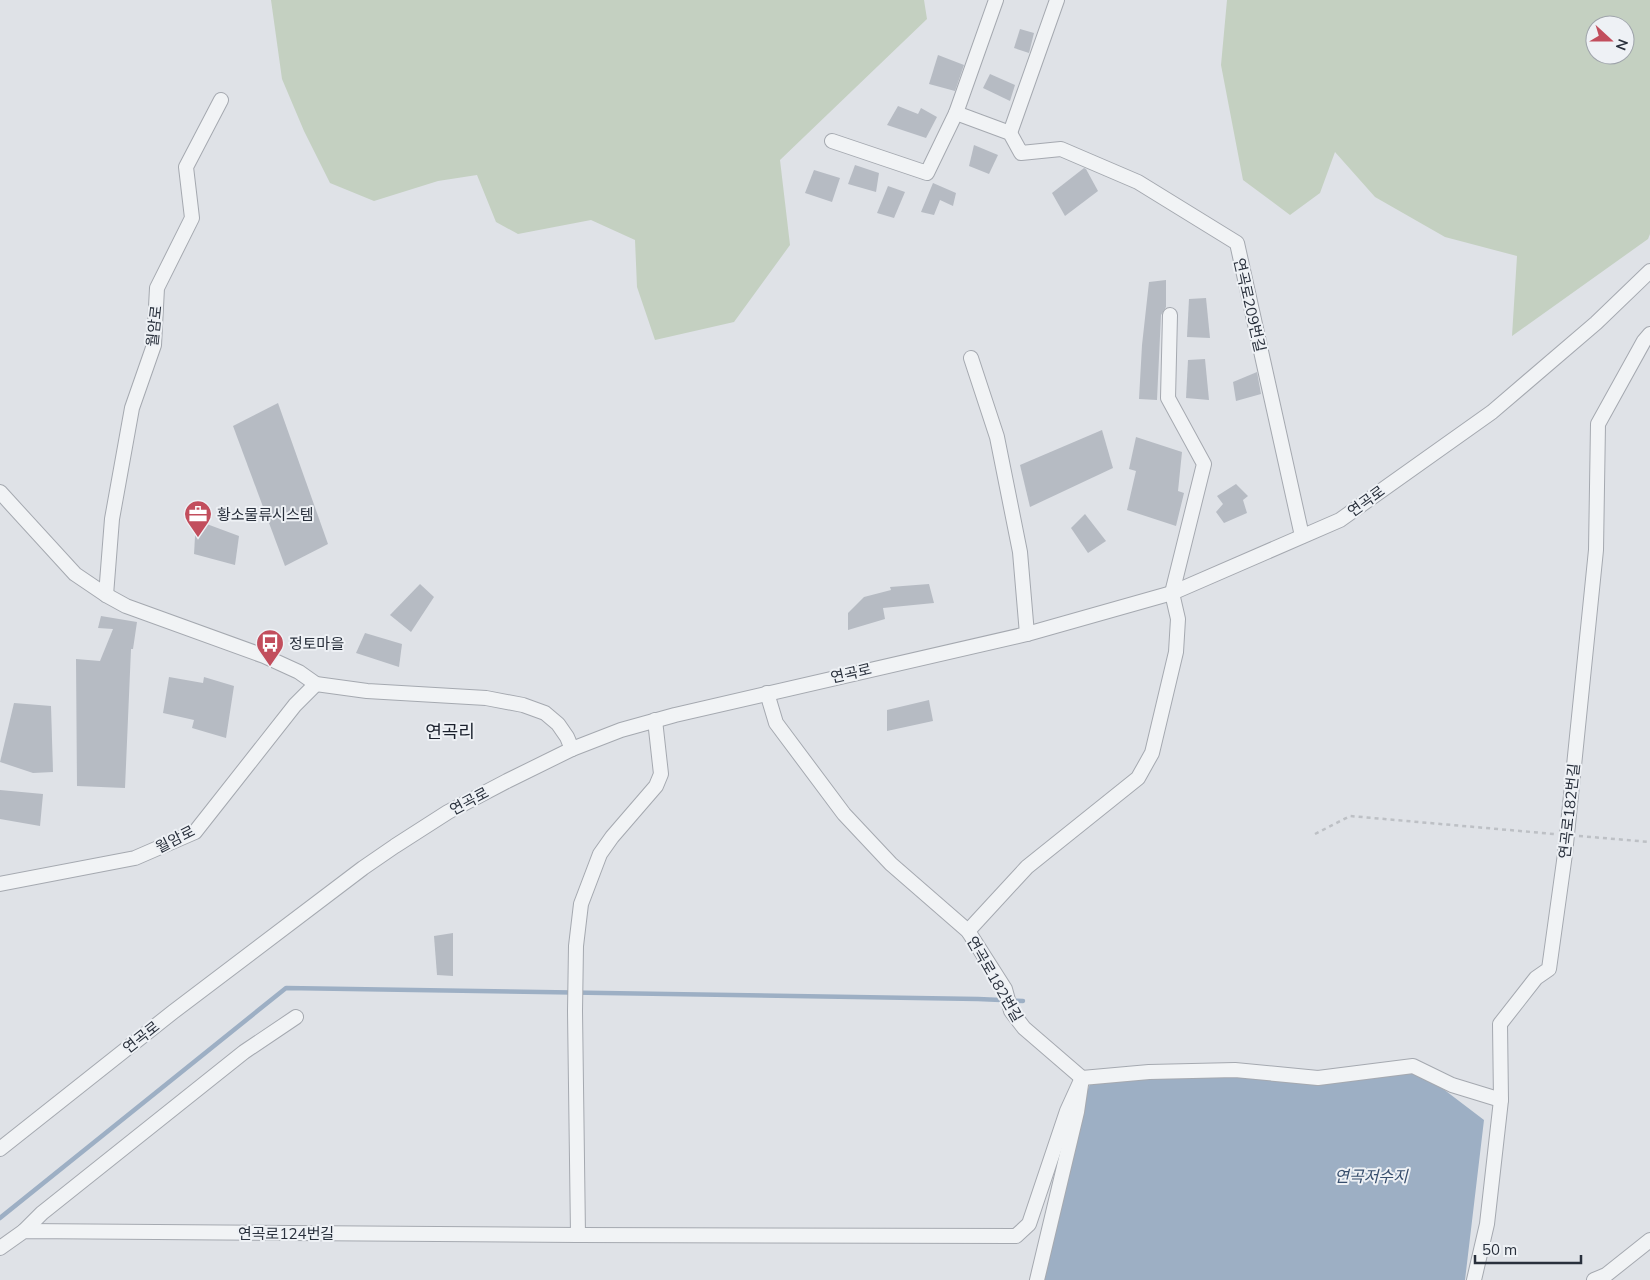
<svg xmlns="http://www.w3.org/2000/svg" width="1650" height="1280" font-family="Mulish,'Noto Sans KR',sans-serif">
	<rect width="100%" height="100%" fill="#dfe2e7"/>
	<g fill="#c4d0c1" fill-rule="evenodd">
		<path d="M271,0H924L927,19L780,160L790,245L734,322L655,340L637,287L635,240L591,220L518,234L496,222L477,175L438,181L374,201L330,183L304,131L282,79Z"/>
		<path d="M1227,0H1650V234L1648,239L1512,336L1517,256L1445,237L1375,197L1335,152L1320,193L1290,215L1243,180L1221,65ZM1595,25H1625V55H1595Z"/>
	</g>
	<path fill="#9dafc4" d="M1413,1066L1484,1120L1465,1280H1044L1088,1089L1093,1077L1317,1078Z"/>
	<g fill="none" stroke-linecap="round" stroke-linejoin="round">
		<path stroke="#9dafc4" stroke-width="4.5" d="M0,1218L286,988L978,999L1023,1001"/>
	</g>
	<g fill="#b6bbc3">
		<path d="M1020,29L1034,33L1029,53L1014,48Z"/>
		<path d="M938,55L964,65L955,91L929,84Z"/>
		<path d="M990,74L1015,85L1010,101L983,88Z"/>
		<path d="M898,106L918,114L921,108L937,117L926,138L887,125Z"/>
		<path d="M974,145L998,155L989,174L969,166Z"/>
		<path d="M855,165L879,173L876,192L848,184Z"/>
		<path d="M1084,168L1086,169L1098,191L1065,216L1052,193Z"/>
		<path d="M814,170L840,178L832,202L805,193Z"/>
		<path d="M933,183L956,193L953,206L940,200L934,215L921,212Z"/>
		<path d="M888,186L905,192L894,218L877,213Z"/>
		<path d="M1166,280V307L1161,315L1157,400L1139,399L1142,345L1149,282Z"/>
		<path d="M1206,298L1210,338L1187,337L1189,299Z"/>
		<path d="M1205,359L1209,400L1186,398L1188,360Z"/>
		<path d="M1257,372L1261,394L1236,401L1233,382Z"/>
		<path d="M278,403L328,544L285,566L233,426Z"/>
		<path d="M1102,430L1113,468L1030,507L1020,465Z"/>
		<path d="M1136,437L1182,452L1178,491L1184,493L1176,526L1127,510L1136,471L1129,469Z"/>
		<path d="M1236,484L1248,496L1243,500L1247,513L1224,523L1216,512L1223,504L1217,496Z"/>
		<path d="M1085,514L1106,541L1088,553L1071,528Z"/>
		<path d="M196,520L239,536L235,565L194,554Z"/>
		<path d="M420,584L434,597L411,632L390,615Z"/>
		<path d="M929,584L934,603L883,608L885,619L848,630V613L864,597L891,590L890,587Z"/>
		<path d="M101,616L137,622L133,649H131L125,788L77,786L76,659L100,661L113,629L98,628Z"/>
		<path d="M365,633L402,644L399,667L356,653Z"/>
		<path d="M169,677L203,683L204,677L234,686L226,738L192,728L194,720L163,713Z"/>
		<path d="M929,700L933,721L887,731V710Z"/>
		<path d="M14,703L51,706L53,772L33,773L0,762Z"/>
		<path d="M0,790L43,794L40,826L0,819Z"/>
		<path d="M453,933V976L437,975L434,936Z"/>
	</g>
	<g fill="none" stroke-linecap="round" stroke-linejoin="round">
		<g stroke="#a5a9b0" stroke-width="16">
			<g id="minor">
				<path d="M956,113L1010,133L1021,153L1061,149L1138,182L1237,243L1302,536"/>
				<path d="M1010,133L1057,0"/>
				<path d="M832,141L927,173L956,113L996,0"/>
				<path d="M971,358L997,437L1020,552L1027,634"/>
				<path d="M0,492L75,574L106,595L126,606L264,656L299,672L316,684L367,691L486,698L523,705L545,713L558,724L567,737L572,749"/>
				<path d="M106,595L112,519L132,408L154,345L157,288L192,218L186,167L221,100"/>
				<path d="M767,693L776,723L844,814L891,864L968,931L1005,989L1011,1011L1024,1028L1082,1078L1077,1112L1037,1280"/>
				<path d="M0,884L135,858L195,832L295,705L316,684"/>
				<path d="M968,931L1027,867L1138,778L1152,753L1176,652L1178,619L1172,593L1204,464L1168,398L1170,315"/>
				<path d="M0,1149L173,1012L363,868L395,846L448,812L507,781L572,749L621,730L675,715L1027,634L1172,593L1340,520L1492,412L1596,323L1650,271"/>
				<path d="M24,1231L42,1213L244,1052L296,1017"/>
				<path d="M578,1235L575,1011L576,946L581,904L600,854L612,837L656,786L661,774L655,720"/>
				<path d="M0,1248L24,1231L578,1235L1016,1236L1029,1224L1067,1111L1082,1078L1149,1072L1235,1070L1318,1078L1413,1066L1452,1085L1501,1100"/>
				<path d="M1474,1280L1487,1224L1501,1100L1500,1024L1536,978L1549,969L1565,854L1596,550L1598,424L1644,341L1650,334"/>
				<path d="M1594,1280L1606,1275L1650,1240"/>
			</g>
		</g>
		<g stroke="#bdc0c5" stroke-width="2.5" stroke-dasharray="4 4" stroke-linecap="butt">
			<path d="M1315,834L1350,816L1554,834"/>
			<path d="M1579,836L1650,842"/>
		</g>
		<use href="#minor" stroke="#f1f3f5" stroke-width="14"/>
	</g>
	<defs>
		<g id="office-pin" transform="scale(1.4375)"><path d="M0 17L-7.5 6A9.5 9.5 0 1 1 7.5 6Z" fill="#c24e5d" stroke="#eef1f5"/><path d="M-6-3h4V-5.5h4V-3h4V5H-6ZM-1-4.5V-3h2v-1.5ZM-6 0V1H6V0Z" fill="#fff"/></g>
		<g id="bus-pin" transform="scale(1.4375)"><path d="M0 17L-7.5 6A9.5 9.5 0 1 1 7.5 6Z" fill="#c24e5d" stroke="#eef1f5"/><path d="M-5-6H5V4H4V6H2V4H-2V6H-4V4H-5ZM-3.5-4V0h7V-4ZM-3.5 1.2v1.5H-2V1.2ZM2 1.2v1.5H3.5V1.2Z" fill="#fff"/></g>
	</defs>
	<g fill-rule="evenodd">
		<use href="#office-pin" x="198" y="514"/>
		<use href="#bus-pin" x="270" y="643"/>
	</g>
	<g text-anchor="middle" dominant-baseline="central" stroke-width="4" stroke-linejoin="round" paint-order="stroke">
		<g font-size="15" fill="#29303c" stroke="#eef1f5">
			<text transform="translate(1250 305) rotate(77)">연곡로209번길</text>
			<text transform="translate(154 326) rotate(-84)">월암로</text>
			<text transform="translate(1366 501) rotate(-36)">연곡로</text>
			<text transform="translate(851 673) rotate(-13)">연곡로</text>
			<text transform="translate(469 801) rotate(-28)">연곡로</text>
			<text transform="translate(1569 811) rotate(-84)">연곡로182번길</text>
			<text transform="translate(175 839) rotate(-27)">월암로</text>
			<text transform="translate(995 979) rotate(60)">연곡로182번길</text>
			<text transform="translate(141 1037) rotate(-38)">연곡로</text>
			<text x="286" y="1233">연곡로124번길</text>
		</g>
		<g font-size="15" fill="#29303c" stroke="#eef1f5" text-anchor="start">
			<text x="217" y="514">황소물류시스템</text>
			<text x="289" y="643">정토마을</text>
		</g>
		<g font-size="16" font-style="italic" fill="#374e6d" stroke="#eef1f5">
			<text x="1371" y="1176">연곡저수지</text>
		</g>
		<g font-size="18" fill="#1b212d" stroke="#eef1f5">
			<text x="450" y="731">연곡리</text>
		</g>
	</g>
	<g transform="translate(1610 40) rotate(111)"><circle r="24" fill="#eef1f5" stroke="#9fa4ab"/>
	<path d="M0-4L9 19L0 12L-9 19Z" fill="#c24e5d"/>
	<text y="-8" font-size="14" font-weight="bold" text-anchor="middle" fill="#29303c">N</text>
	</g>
	<path d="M1475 1255v8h106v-8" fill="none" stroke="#29303c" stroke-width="2.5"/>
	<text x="1482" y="1255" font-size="15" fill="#29303c" stroke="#eef1f5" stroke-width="4" paint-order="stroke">50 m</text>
</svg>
